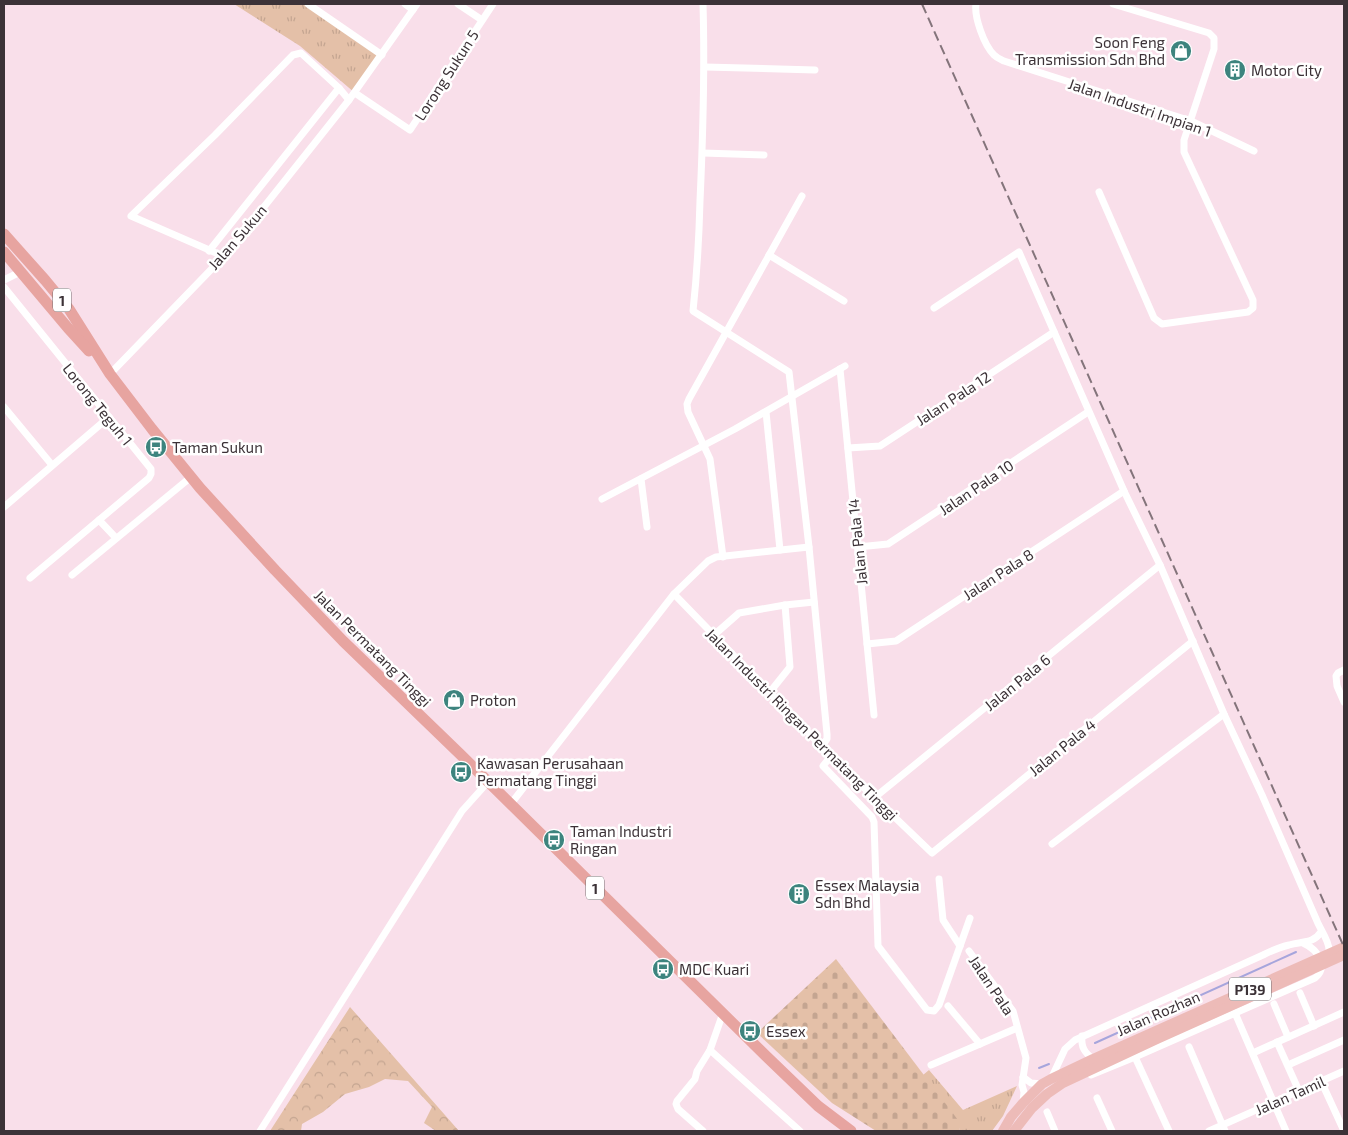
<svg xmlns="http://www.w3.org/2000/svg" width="1348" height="1135" font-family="'Exo 2',sans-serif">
	<defs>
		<pattern id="grass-tufts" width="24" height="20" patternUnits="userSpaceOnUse" patternTransform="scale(1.25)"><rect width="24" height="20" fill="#e4c0a8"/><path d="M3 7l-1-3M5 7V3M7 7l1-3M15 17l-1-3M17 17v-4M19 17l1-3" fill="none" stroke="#c4a591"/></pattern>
		<pattern id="forest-crowns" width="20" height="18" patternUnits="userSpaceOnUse" patternTransform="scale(1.25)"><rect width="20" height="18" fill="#e4c0a8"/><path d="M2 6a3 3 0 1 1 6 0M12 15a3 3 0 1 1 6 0" fill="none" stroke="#c4a591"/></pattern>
		<pattern id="cemetery-stones" width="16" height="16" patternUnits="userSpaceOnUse" patternTransform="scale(1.25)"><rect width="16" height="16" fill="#e4c0a8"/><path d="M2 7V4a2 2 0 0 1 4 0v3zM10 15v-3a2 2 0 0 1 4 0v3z" fill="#c4a591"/></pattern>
	</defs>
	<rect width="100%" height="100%" fill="#f9dfea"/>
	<g fill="url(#grass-tufts)">
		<path d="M234,4H308L382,55L355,93L300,46Z"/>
		<path d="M929,1070L963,1110L1017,1086L1003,1116L992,1131H959L960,1124L923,1075Z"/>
	</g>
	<path fill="url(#forest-crowns)" d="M350,1007L459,1131H436L424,1123L432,1107L408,1081L385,1079L369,1087L345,1094L323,1112L302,1124L301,1131H270Z"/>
	<path fill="url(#cemetery-stones)" d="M836,959L961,1124L959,1131H876L832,1103L757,1033Z"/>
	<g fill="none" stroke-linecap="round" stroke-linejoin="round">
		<g stroke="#a6a5dc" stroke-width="2">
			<path d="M1095,1043L1296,952"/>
			<path d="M1039,1068L1049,1064"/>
		</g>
		<g stroke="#fff" stroke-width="7">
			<path d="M308,4L382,55"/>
			<path d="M405,4L413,10"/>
			<path d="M458,4L482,20"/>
			<path d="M703,4C705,70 703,135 700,201C699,238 697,274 693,311L789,372L809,547L827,734V739L822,746"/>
			<path d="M976,4C974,17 984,45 994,55C997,58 1000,59 1004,61L1191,121L1254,151"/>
			<path d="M705,67L815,70"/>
			<path d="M355,93L410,130L493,4"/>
			<path d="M703,153L764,155"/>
			<path d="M1099,192L1154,318L1162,324L1248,312L1253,308V300L1184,152V140L1214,49V38L1209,33L1113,4"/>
			<path d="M209,251L339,88"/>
			<path d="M769,255L844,301"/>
			<path d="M223,256L131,216L215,135L293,55L301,53L339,88L349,100"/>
			<path d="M4,280L20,272"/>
			<path d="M4,287L151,469V474L149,478L30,578"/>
			<path d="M934,308L1019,252L1124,491L1160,565L1224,714L1262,795L1317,921C1320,929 1330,942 1329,951C1328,956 1323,960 1322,965C1321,971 1320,974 1315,978L1135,1057L1091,1075"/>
			<path d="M840,369L874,715"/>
			<path d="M110,374L228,252L349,100L417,4"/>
			<path d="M4,407L52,465"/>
			<path d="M766,412L780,550"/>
			<path d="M848,448L880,446L1054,332"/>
			<path d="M641,479L647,527"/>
			<path d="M602,499L735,429L845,366"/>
			<path d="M4,507L109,417"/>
			<path d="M99,520L116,538"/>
			<path d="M858,547L888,544L1088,412"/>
			<path d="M723,557L710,459L688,412L687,404L689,399L802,196"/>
			<path d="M72,575L191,477"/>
			<path d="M674,594L831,756L932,853L1193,641"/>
			<path d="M714,635L739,613L785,605L814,602"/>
			<path d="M867,644L896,641L1124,491"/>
			<path d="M1344,670L1338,673L1336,676L1337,686L1344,702"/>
			<path d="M770,692L790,667L785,605"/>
			<path d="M831,756L823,766L872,817L874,822L878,946L927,1010L934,1011L939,1005L970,918"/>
			<path d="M874,798L1160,565"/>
			<path d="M510,805L674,594L708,561L716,557L809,547"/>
			<path d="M1052,844L1224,714"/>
			<path d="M939,879L943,920L960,946"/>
			<path d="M1303,943C1312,947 1318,952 1321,961"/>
			<path d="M969,951L1013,1011L1026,1058L1022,1085L1024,1092L1023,1103"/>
			<path d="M1300,993L1314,1026"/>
			<path d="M1274,1004L1288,1037"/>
			<path d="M948,1006L980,1044"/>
			<path d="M1235,1013L1286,1131"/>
			<path d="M1082,1036C1081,1047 1084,1052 1093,1059"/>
			<path d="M1277,1042L1299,1091"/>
			<path d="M1189,1047L1225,1131"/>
			<path d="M710,1050L800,1131"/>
			<path d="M1253,1053L1344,1012"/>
			<path d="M1135,1057L1169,1131"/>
			<path d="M931,1065L1017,1028"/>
			<path d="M1288,1065L1344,1040"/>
			<path d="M1023,1077L1031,1083L1042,1084"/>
			<path d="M1051,1079L1065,1049L1075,1040L1263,955C1271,951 1280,947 1289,945C1302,941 1313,944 1321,932"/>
			<path d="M1321,1081L1344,1131"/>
			<path d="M1097,1098L1112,1131"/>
			<path d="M1047,1112L1055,1131"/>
			<path d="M260,1131L462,811L488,782"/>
			<path d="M703,1131L678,1109L676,1104L677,1101L695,1079L697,1071L710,1050L723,1013"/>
			<path d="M1209,1131L1344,1071"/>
		</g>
		<g stroke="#edbbb8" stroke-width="10">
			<path d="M1003,1131L1011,1117L1023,1103L1042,1084L1051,1079L1093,1059L1344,947"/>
			<path d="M1014,1131L1032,1108L1047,1094L1063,1083L1157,1039L1344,955"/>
		</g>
		<g stroke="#e7a4a0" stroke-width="11">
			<path d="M4,234L45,280L69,309L110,374L152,429L200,488L275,570L343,641L461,755L766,1056L818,1106L851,1131"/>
			<path d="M4,252L68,328L89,351"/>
		</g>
		<path stroke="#84747b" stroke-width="2" stroke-dasharray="10 5" stroke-linecap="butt" d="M922,4L1344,947"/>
	</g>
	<defs>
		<g id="shop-disc" transform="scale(1.125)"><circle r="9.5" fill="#3d847e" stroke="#fff"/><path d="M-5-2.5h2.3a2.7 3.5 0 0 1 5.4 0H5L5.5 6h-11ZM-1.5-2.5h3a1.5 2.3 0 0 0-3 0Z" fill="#fff"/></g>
		<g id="building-disc" transform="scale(1.125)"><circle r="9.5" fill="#3d847e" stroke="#fff"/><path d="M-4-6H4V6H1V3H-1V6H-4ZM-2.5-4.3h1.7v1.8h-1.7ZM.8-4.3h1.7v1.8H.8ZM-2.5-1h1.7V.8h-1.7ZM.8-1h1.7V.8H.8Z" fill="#fff"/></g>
		<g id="bus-disc" transform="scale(1.125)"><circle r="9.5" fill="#3d847e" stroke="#fff"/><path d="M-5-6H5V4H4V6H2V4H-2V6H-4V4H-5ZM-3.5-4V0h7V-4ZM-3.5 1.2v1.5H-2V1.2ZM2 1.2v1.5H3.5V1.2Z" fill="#fff"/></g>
	</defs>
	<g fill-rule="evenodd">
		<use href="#shop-disc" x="1181" y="51"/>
		<use href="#building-disc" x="1235" y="70"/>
		<use href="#bus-disc" x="156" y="447"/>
		<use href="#shop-disc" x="454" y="700"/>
		<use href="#bus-disc" x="461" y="772"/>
		<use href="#bus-disc" x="554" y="840"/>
		<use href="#building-disc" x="799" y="894"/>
		<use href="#bus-disc" x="663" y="969"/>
		<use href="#bus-disc" x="750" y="1031"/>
	</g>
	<g text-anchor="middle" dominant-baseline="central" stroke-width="5" stroke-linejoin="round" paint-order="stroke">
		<g fill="#fff" stroke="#767073" stroke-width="1">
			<rect x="53" y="288.5" width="18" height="23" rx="4"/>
			<rect x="586" y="876.5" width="18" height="23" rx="4"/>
			<rect x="1229" y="977.5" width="42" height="23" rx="4"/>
		</g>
		<g font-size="14" font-weight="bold" fill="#3c3237">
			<text x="62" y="300">1</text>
			<text x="595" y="888">1</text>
			<text x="1250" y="989">P139</text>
		</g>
		<g font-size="15" fill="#3c3237" stroke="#fff" text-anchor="start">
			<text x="1165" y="42" text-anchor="end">Soon Feng<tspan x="1165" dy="17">Transmission Sdn Bhd</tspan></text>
			<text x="1251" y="70">Motor City</text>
			<text x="172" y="447">Taman Sukun</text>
			<text x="470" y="700">Proton</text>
			<text x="477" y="763">Kawasan Perusahaan<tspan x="477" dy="17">Permatang Tinggi</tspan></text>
			<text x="570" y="831">Taman Industri<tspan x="570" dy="17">Ringan</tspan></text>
			<text x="815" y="885">Essex Malaysia<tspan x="815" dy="17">Sdn Bhd</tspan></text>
			<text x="679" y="969">MDC Kuari</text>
			<text x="766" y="1031">Essex</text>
		</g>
		<g font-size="15" fill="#3c3237" stroke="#fff">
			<text transform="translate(446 75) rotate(-57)">Lorong Sukun 5</text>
			<text transform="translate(1140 107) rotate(19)">Jalan Industri Impian 1</text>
			<text transform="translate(237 237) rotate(-49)">Jalan Sukun</text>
			<text transform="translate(953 398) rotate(-33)">Jalan Pala 12</text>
			<text transform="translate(98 404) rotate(51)">Lorong Teguh 1</text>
			<text transform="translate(976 487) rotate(-34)">Jalan Pala 10</text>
			<text transform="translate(857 542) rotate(-96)">Jalan Pala 14</text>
			<text transform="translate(998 574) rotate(-33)">Jalan Pala 8</text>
			<text transform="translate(373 648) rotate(45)">Jalan Permatang Tinggi</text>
			<text transform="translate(1017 682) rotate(-39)">Jalan Pala 6</text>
			<text transform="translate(802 724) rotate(45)">Jalan Industri Ringan Permatang Tinggi</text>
			<text transform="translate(1062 747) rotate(-39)">Jalan Pala 4</text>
			<text transform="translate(992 985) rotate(56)">Jalan Pala</text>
			<text transform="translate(1158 1013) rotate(-24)">Jalan Rozhan</text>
			<text transform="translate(1290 1095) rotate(-24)">Jalan Tamil</text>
		</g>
	</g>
	<rect width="1348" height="1135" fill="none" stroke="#3c3237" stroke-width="10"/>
</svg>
